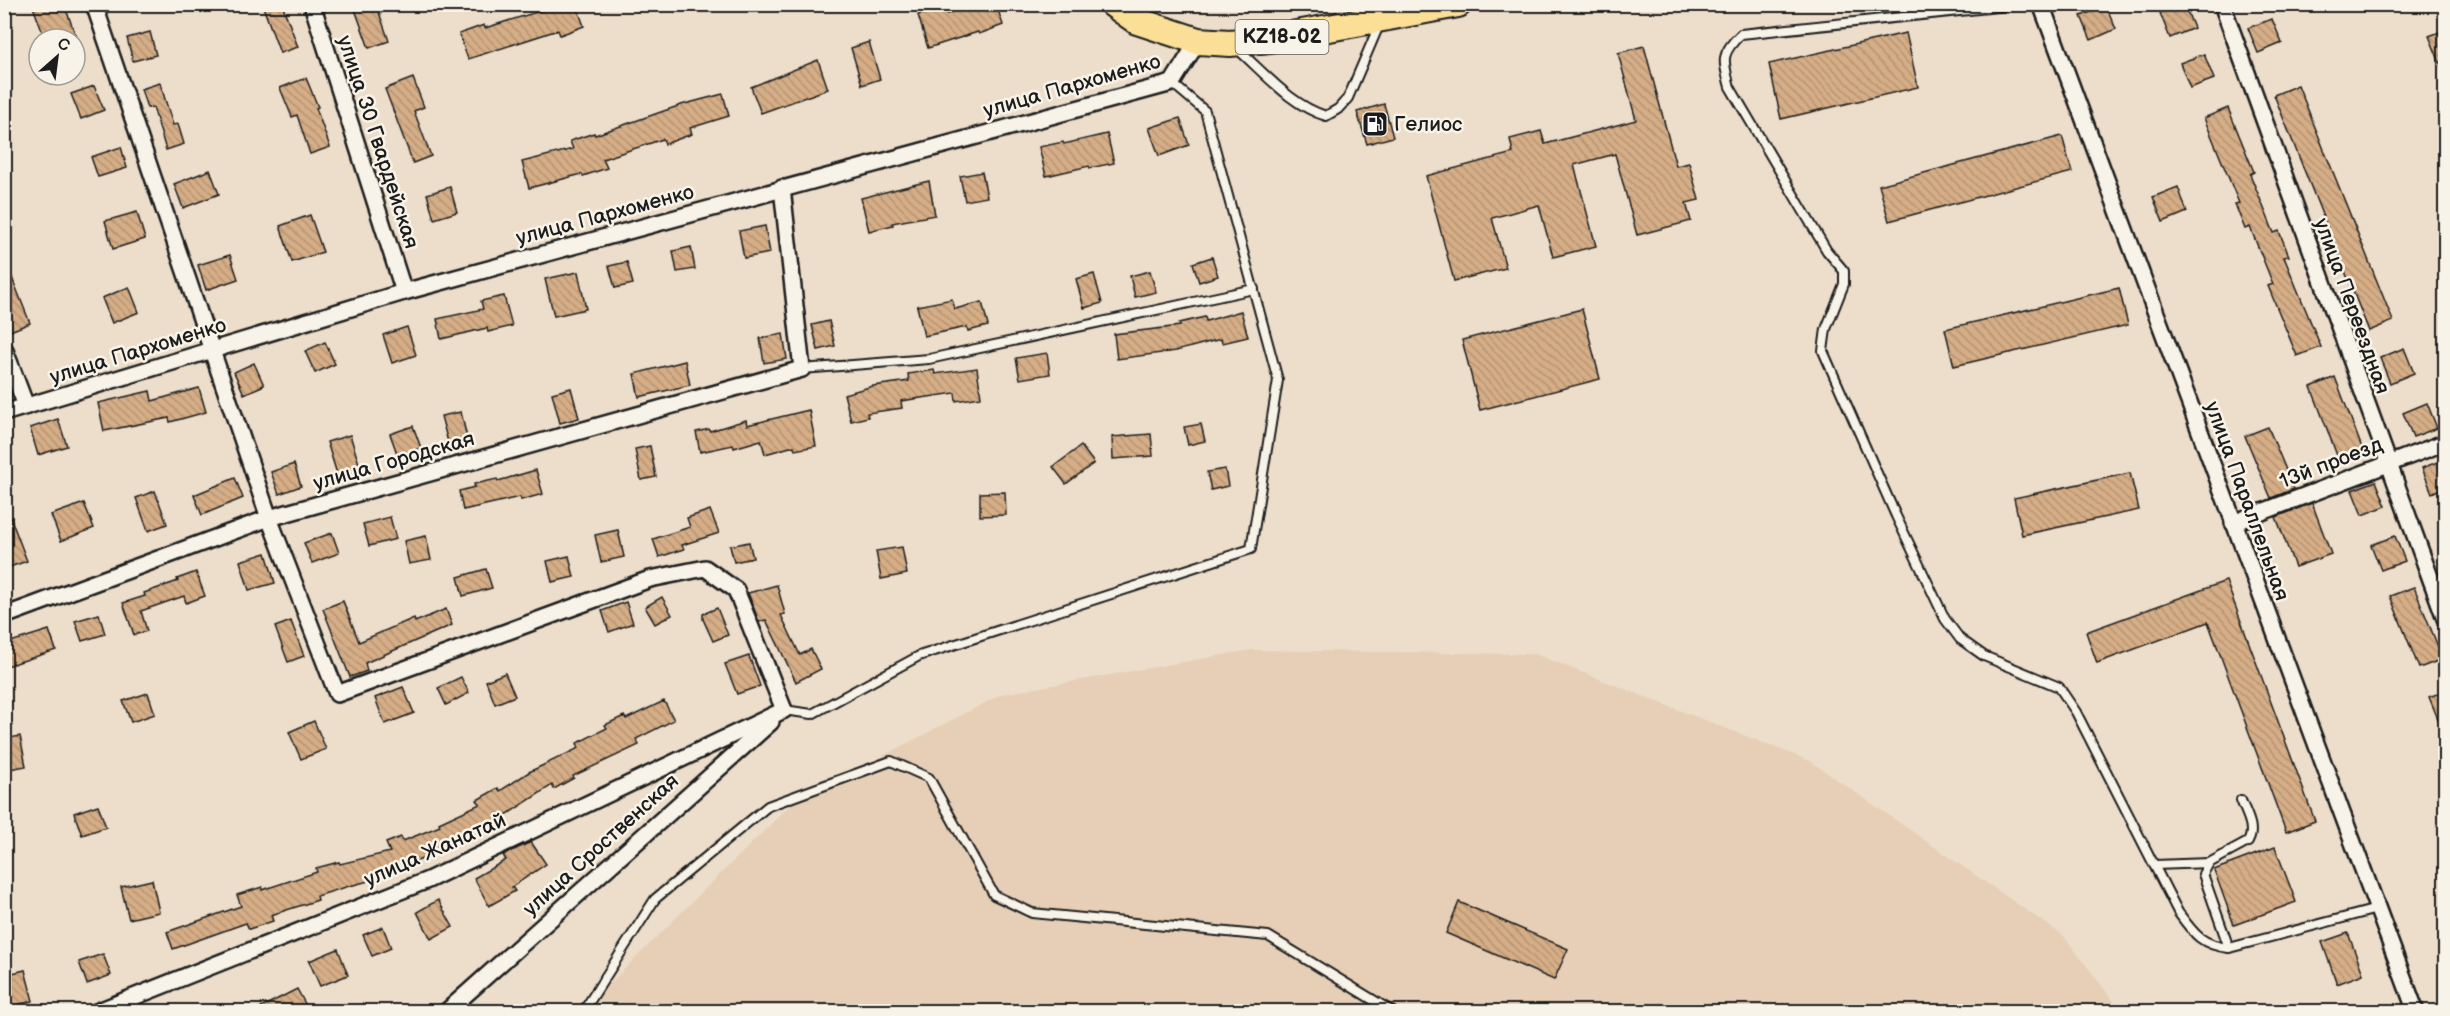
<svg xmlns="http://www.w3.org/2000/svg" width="2450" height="1016" font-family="'Balsamiq Sans',sans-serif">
	<defs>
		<pattern id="building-back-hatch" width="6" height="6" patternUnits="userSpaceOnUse" patternTransform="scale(1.5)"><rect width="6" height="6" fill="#d5ad86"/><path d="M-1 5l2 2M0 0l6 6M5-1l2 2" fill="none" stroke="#b69473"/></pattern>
	</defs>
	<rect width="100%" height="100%" fill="#eddecb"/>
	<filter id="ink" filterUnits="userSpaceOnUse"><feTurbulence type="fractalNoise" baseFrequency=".0167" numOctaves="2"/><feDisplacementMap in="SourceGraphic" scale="12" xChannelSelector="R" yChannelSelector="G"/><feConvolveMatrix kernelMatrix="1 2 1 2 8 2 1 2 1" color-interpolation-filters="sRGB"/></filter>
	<g filter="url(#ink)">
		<path fill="#e6cfb6" d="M1251,650L1535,654L1810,761L2064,936L2121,1011L581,1012L792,803L1002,694Z"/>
		<g fill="url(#building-back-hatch)" stroke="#1c1c1c" stroke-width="1.5">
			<path d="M32,4H64L77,39H45Z"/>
			<path d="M262,4H282L298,47L280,53Z"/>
			<path d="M353,4H376L389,41L369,48Z"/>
			<path d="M549,4H576L584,26L560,35L558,30L468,59L459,34L484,25L485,28L550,8Z"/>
			<path d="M972,4H996L1003,25L979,34L978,32L928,48L918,15L945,7L947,14Z"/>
			<path d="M2181,4H2184L2194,28L2170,38L2160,13Z"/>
			<path d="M2106,6L2116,29L2091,40L2081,16Z"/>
			<path d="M2272,19L2282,43L2258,53L2248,28Z"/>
			<path d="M2445,30V75L2429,36Z"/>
			<path d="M150,32L156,55L133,61L127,38Z"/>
			<path d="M1906,33L1918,87L1781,119L1769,64Z"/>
			<path d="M869,42L880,79L862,85L851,48Z"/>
			<path d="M1644,46L1676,166L1689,163L1699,200L1686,203L1691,221L1637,235L1615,154L1574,165L1596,246L1553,257L1539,205L1492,218L1506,268L1454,281L1426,176L1513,153L1510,139L1541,131L1545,144L1636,120L1618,53Z"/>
			<path d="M2204,54L2214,79L2190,88L2180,63Z"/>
			<path d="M818,60L828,89L761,113L751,87Z"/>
			<path d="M306,78L318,107L316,108L330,147L310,154L297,115L292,117L280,88Z"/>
			<path d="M413,78L424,107L414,111L431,156L413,163L385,89Z"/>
			<path d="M160,83L173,125L178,124L184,144L166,150L153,107L147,108L141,89Z"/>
			<path d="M2298,85L2393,321L2369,331L2274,95Z"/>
			<path d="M94,86L104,110L81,119L71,94Z"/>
			<path d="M723,94L729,116L690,128L692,134L665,144L663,139L603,159L607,168L583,176L582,174L529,188L522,162L573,149L570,141L594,133L595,135L681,105Z"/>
			<path d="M1384,104L1393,137L1367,144L1357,112Z"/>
			<path d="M2228,108L2254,172L2250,174L2274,233L2279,231L2289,256L2284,257L2321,347L2297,356L2268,286L2273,284L2250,227L2245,229L2235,204L2239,203L2204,118Z"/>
			<path d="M1180,118L1189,145L1159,156L1149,128Z"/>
			<path d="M1107,134L1114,163L1090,168L1089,166L1046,176L1039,147L1063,142L1064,144Z"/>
			<path d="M2062,136L2072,172L1889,221L1879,185Z"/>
			<path d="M121,147L127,168L98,177L91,157Z"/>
			<path d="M210,170L219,194L183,208L174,184Z"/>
			<path d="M982,172L987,197L965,201L960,176Z"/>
			<path d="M929,181L935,215L892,223L893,225L869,231L861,198Z"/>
			<path d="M450,187L457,212L434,219L427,194Z"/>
			<path d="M2178,187L2187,212L2163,222L2153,197Z"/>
			<path d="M137,212L145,239L113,249L105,221Z"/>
			<path d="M310,215L323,252L292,262L280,226Z"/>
			<path d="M765,226L770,253L744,258L739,231Z"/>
			<path d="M691,247L695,269L677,272L673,251Z"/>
			<path d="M230,255L238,279L206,290L198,265Z"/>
			<path d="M1212,257L1218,276L1199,282L1193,263Z"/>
			<path d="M5,260L30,323L8,332L4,324Z"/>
			<path d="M627,262L633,284L615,288L609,266Z"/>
			<path d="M1150,271L1156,292L1135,297L1130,276Z"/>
			<path d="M578,272L586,309L554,316L545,279Z"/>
			<path d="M1094,274L1102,303L1084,308L1076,279Z"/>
			<path d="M129,287L139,312L112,323L102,298Z"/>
			<path d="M2119,288L2128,325L1954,366L1945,329Z"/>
			<path d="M504,296L512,326L488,332L487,328L441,339L437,319L483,309L481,301Z"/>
			<path d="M952,299L955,309L982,302L988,326L968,331L967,327L924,336L917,306Z"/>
			<path d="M1582,309L1600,379L1480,410L1462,340Z"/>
			<path d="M1241,311L1248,337L1222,343L1221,339L1176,351L1117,359L1114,334L1180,326L1179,323L1205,317L1206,321Z"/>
			<path d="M829,321L835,346L818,350L812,325Z"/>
			<path d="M407,327L416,355L392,363L383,335Z"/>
			<path d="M783,334L787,359L764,363L760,338Z"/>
			<path d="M325,342L335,364L315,373L305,351Z"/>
			<path d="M2404,348L2414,373L2390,383L2380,358Z"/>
			<path d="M1047,353L1050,374L1020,379L1016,358Z"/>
			<path d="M685,361L690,385L639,397L634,374Z"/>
			<path d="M254,363L264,385L244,394L234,372Z"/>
			<path d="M977,368L981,397L956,401L955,393L901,401L902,408L867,413L868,417L851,421L844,394L873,386L909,381L908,374L934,370L935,374Z"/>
			<path d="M2335,377L2362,448L2338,458L2311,387Z"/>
			<path d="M199,388L206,412L170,422L169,418L104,431L98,403L150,391L152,401Z"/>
			<path d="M571,388L579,418L560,423L552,393Z"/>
			<path d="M2427,403L2437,428L2413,437L2403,413Z"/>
			<path d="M809,410L816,446L795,450L794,446L765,454L761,440L734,448L733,445L700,452L696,432L709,429L710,431L746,420L747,425Z"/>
			<path d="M461,412L467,438L448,442L441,416Z"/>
			<path d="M58,419L67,446L38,455L30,428Z"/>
			<path d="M1201,424L1205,441L1188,445L1184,427Z"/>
			<path d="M413,426L421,448L398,456L390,434Z"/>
			<path d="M2268,427L2294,489L2271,498L2245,436Z"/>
			<path d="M1151,434L1153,456L1113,459L1112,437Z"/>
			<path d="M350,435L361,470L338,477L327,442Z"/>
			<path d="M650,446L656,477L641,480L635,449Z"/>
			<path d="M1081,446L1094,463L1066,484L1053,467Z"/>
			<path d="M2445,459V487L2432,493L2422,468Z"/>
			<path d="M294,464L301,486L279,494L271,472Z"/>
			<path d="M1225,469L1228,486L1211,490L1207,472Z"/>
			<path d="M536,470L543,494L521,500L520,497L463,510L459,491L475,487L474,484L497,479L498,481Z"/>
			<path d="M2130,473L2139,510L2022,535L2014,498Z"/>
			<path d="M235,478L243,498L202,515L194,495Z"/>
			<path d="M2376,481L2386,506L2362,515L2352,490Z"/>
			<path d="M155,491L167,524L148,531L136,498Z"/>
			<path d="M1005,492L1006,515L980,516V493Z"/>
			<path d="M84,503L94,528L61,541L51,515Z"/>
			<path d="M2312,503L2331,554L2295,567L2276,517Z"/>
			<path d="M6,506L27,561L4,569V507Z"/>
			<path d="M710,510L719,533L682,545L684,549L659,557L653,539L690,527L687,518Z"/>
			<path d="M390,517L396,539L369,546L363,524Z"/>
			<path d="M618,530L624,557L601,562L595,535Z"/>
			<path d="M332,533L339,553L312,563L304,543Z"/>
			<path d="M426,536L431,560L409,564L404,541Z"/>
			<path d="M2395,536L2405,561L2381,570L2371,545Z"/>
			<path d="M749,542L753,558L734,562L730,546Z"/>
			<path d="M902,547L907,574L881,579L876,551Z"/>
			<path d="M266,553L275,583L249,590L240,561Z"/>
			<path d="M569,556L574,577L552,582L547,561Z"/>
			<path d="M486,569L492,588L463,596L458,577Z"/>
			<path d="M196,572L205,596L186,603L184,596L141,611L147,631L134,635L123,603L145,596L144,593L178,581L177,579Z"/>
			<path d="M2226,581L2315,821L2286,832L2208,622L2097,663L2086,632Z"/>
			<path d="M777,585L785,614L781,615L800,655L811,649L821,669L796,682L766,620L759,622L748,593Z"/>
			<path d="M2414,587L2443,659L2419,668L2390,596Z"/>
			<path d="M662,597L672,615L655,624L645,607Z"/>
			<path d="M343,601L359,642L414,618L415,622L446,609L452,625L365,663L367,671L350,677L323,609Z"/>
			<path d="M626,602L633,623L609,632L602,611Z"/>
			<path d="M717,608L728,635L713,641L703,619V614Z"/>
			<path d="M99,614L105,634L82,641L75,621Z"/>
			<path d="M291,621L304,656L288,662L275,627Z"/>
			<path d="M49,630L56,650L4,667V644Z"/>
			<path d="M749,656L760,686L737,694L725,664Z"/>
			<path d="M505,673L515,696L495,704L486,681Z"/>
			<path d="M461,677L469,693L446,705L438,688Z"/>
			<path d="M403,687L414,713L385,724L375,698Z"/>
			<path d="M2445,691V736L2429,697Z"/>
			<path d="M148,693L155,714L131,722L123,701Z"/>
			<path d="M664,701L674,720L636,739L639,745L573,776L574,778L554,789L552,785L491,825L490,822L425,851L427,857L380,876V878L346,887L317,896L318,900L271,915L273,921L249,929L246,923L173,949L167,932L241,906L237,895L262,887V890L317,872L316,868L339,862L340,864L390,852L386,843L401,837L403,841L440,826L439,823L480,804L477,800L498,788L500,791L529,772L579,748L577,743L607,728L605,725L624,716L626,719Z"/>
			<path d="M314,721L326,749L301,759L289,732Z"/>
			<path d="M20,736L26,766L4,770V739Z"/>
			<path d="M98,805L106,827L82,835L74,813Z"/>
			<path d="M531,842L546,864L512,887L515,891L489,906L474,878L506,860L503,855Z"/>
			<path d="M2275,847L2296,902L2234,925L2214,870Z"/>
			<path d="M152,880L159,912L129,919L121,887Z"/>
			<path d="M438,900L453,927L431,939L417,912Z"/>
			<path d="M1459,902L1568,949L1554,980L1446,933Z"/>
			<path d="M383,927L391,948L372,956L363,935Z"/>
			<path d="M2348,933L2363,974L2337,984L2322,942Z"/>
			<path d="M338,949L348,975L320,986L309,961Z"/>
			<path d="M103,954L111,975L87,984L79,962Z"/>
			<path d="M25,970L33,1001L8,1007L4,993V975Z"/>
			<path d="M297,989L309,1011H254Z"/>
		</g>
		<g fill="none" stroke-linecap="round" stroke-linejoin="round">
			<g stroke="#1c1c1c" stroke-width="12">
				<g id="service">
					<path d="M2026,4L1741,34C1720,54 1723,60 1730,87L1827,251L1844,271V284L1826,329L1823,351L1896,516L1945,619L1960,639L1984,656L2059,687L2076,712L2178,912C2194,934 2201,945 2229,948L2377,909"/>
					<path d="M1236,48C1264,72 1290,105 1326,116L1338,109L1348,98L1380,23"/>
					<path d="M802,369L929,359L1254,289"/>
					<path d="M784,710L812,714L919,656L1251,549L1278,380L1205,111L1172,83"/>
					<path d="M2155,865L2209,863"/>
					<path d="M2229,948L2203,874L2209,863L2248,842C2256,828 2246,814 2241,800"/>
					<path d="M583,1012L655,899L768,806L891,761L929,778L994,895L1032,913L1268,936L1393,1012"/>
				</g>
			</g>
			<g stroke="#1c1c1c" stroke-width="20">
				<g id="minor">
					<path d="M94,4L269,518L337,694L650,579L705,568L736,590L784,710"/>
					<path d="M312,4L404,292"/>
					<path d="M2041,4L2416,1012"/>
					<path d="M2222,4L2446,621"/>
					<path d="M4,348L26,406"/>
					<path d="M4,413L404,292L1172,83L1198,41"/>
					<path d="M2233,523L2446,442"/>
					<path d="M4,616L269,518L802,369L782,188"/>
					<path d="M96,1012L428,880L784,710"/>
					<path d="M446,1012L771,722"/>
				</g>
			</g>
			<g stroke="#1c1c1c" stroke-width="30">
				<path id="trunk" d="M1113,4L1137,21L1198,41L1230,43L1270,39L1458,4"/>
			</g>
			<use href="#service" stroke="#f7f3e8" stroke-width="8"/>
			<use href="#minor" stroke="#f7f3e8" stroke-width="15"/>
			<use href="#trunk" stroke="#fbdf96" stroke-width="26"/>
		</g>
	</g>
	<defs>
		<g id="fuel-square" transform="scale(1.35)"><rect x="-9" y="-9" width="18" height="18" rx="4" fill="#1c1c1c" stroke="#f7f3e8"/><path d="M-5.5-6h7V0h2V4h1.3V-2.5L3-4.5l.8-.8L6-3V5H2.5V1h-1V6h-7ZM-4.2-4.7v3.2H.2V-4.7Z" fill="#fff"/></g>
	</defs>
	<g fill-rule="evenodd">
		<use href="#fuel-square" x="1375" y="124"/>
	</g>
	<g text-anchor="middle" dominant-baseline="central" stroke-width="5" stroke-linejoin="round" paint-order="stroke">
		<rect fill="#f7f3e8" stroke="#5e5c59" stroke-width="1.5" x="1235.5" y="20" width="93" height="34" rx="4.5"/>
		<g font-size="20" font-weight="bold" fill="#1c1c1c">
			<text x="1282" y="37">KZ18-02</text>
		</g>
		<g font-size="21" fill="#1c1c1c" stroke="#f7f3e8">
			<text transform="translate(1072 86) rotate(-16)">улица Пархоменко</text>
			<text transform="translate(378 142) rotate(72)">улица 30 Гвардейская</text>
			<text transform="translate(605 215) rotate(-15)">улица Пархоменко</text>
			<text transform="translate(2352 306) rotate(70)">улица Переездная</text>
			<text transform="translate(138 351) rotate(-17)">улица Пархоменко</text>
			<text transform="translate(394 461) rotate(-16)">улица Городская</text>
			<text transform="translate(2331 463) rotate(-21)">13й проезд</text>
			<text transform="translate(2247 501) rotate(70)">улица Параллельная</text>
			<text transform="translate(601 845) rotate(-42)">улица Сроственская</text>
			<text transform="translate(435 850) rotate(-24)">улица Жанатай</text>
		</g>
		<g font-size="21" fill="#1c1c1c" stroke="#f7f3e8" text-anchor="start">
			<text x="1394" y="124">Гелиос</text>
		</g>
	</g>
	<rect width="2450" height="1016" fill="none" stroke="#f7f3e8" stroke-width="24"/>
	<rect x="12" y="12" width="2426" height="992" fill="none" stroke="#1c1c1c" stroke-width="2" filter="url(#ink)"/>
	<g transform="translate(57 57) rotate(28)"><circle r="28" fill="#f7f3e8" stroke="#9f9d96" stroke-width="1.5"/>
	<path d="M0-4.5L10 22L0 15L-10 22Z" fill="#1c1c1c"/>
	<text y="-9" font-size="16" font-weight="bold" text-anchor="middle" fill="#1c1c1c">С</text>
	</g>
</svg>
